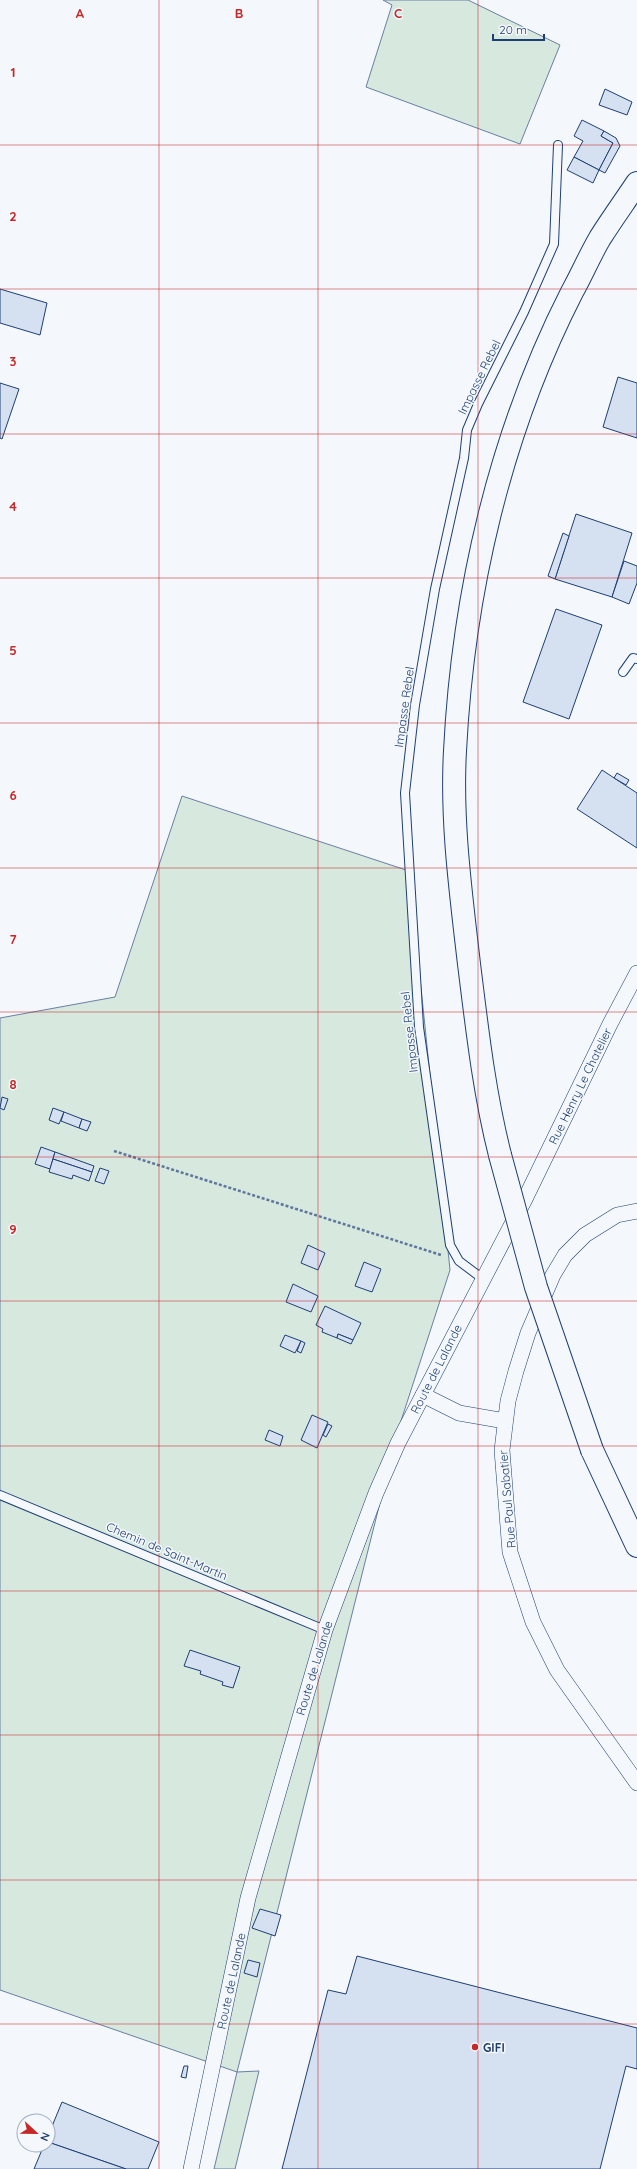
<svg xmlns="http://www.w3.org/2000/svg" width="637" height="2169" font-family="Quicksand,sans-serif">
	<rect width="100%" height="100%" fill="#f4f7fb"/>
	<g fill="#d7e8df" stroke="#687fa3">
		<path d="M383,0H468L560,45L520,144L366,87L392,5Z"/>
		<path d="M182,796L409,871L450,1270L399,1427L237,2072L259,2071L235,2169H214L237,2072L0,1990V1018L115,997Z"/>
	</g>
	<g fill="#d5e0f0" stroke="#1d3f73">
		<path d="M605,89L632,102L627,115L599,105Z"/>
		<path d="M582,120L604,131L601,136L613,143L599,170L574,157L583,141L574,136Z"/>
		<path d="M604,131L616,138L620,146L605,173L599,170L613,143L601,136Z"/>
		<path d="M574,157L599,170L593,183L567,170Z"/>
		<path d="M0,289L47,303L40,335L0,323Z"/>
		<path d="M618,377L637,383V438L603,427Z"/>
		<path d="M0,383L19,389L2,439L0,438Z"/>
		<path d="M576,514L632,533L612,597L555,579Z"/>
		<path d="M563,533L569,536L555,579L548,576Z"/>
		<path d="M624,561L637,566V583L629,604L612,597Z"/>
		<path d="M556,609L602,625L569,719L523,702Z"/>
		<path d="M602,770L637,793V848L577,809Z"/>
		<path d="M617,773L629,780L626,785L614,778Z"/>
		<path d="M2,1097L8,1099L4,1110L0,1108Z"/>
		<path d="M53,1108L64,1112L59,1124L49,1120Z"/>
		<path d="M64,1112L82,1119L79,1128L61,1121Z"/>
		<path d="M82,1119L91,1122L87,1131L79,1128Z"/>
		<path d="M41,1147L55,1152L50,1169L35,1164Z"/>
		<path d="M55,1152L94,1166L92,1172L53,1159Z"/>
		<path d="M53,1159L92,1172L89,1181L73,1175L72,1179L49,1172Z"/>
		<path d="M100,1168L109,1171L104,1184L95,1181Z"/>
		<path d="M308,1245L325,1253L318,1270L301,1263Z"/>
		<path d="M364,1262L381,1269L372,1292L355,1286Z"/>
		<path d="M293,1284L318,1296L311,1312L286,1302Z"/>
		<path d="M325,1306L361,1323L353,1340L338,1334L337,1338L322,1332L323,1329L316,1325Z"/>
		<path d="M338,1334L353,1340L351,1344L337,1338Z"/>
		<path d="M285,1335L301,1341L295,1353L280,1346Z"/>
		<path d="M301,1341L305,1343L301,1353L297,1351Z"/>
		<path d="M312,1415L328,1422L317,1448L301,1440Z"/>
		<path d="M328,1424L332,1426L326,1437L323,1435Z"/>
		<path d="M269,1430L283,1436L280,1446L265,1440Z"/>
		<path d="M190,1650L240,1667L233,1688L222,1685L223,1682L200,1674L201,1671L184,1666Z"/>
		<path d="M260,1909L281,1915L275,1936L252,1928Z"/>
		<path d="M357,1956L637,2028V2069L626,2066L600,2169H282L328,1990L346,1994Z"/>
		<path d="M248,1960L260,1963L257,1977L244,1973Z"/>
		<path d="M184,2066H188L186,2078L181,2077Z"/>
		<path d="M62,2102L159,2142L148,2169H126L48,2142V2136Z"/>
		<path d="M48,2142L126,2169H34L44,2145H48Z"/>
	</g>
	<g fill="none" stroke-linecap="round" stroke-linejoin="round">
		<g stroke="#1d3f73" stroke-width="10">
			<g id="lane">
				<path d="M623,672L633,658L637,659"/>
				<path d="M483,1279L459,1261L450,1245L419,1027L405,793L415,705L435,589L464,458L467,430L478,404L524,312L554,244L558,145"/>
				<path d="M0,1495L325,1630"/>
			</g>
		</g>
		<g stroke="#1d3f73" stroke-width="16">
			<g id="street">
				<path d="M637,1211L617,1215L585,1235L565,1255L553,1275L528,1333L516,1371L508,1401L502,1450L510,1552L533,1622L557,1670L637,1783"/>
				<path d="M423,1395L459,1413L505,1421"/>
				<path d="M191,2169L248,1898L325,1630L376,1493L398,1443L525,1199L610,1024L637,973"/>
			</g>
		</g>
		<g stroke="#1d3f73" stroke-width="24">
			<g id="primary">
				<path d="M500,1155C484,1092 477,1028 469,964C461,894 451,822 455,751C463,593 500,433 572,292C582,274 590,255 600,238C612,219 625,201 637,183"/>
				<path d="M592,1450L637,1546"/>
			</g>
		</g>
		<path stroke="#5e769c" stroke-width="2.5" stroke-dasharray="3 2" stroke-linecap="butt" d="M114,1151L441,1255"/>
		<use href="#lane" stroke="#f4f7fb" stroke-width="8"/>
		<use href="#street" stroke="#f4f7fb" stroke-width="15"/>
		<use href="#primary" stroke="#f4f7fb" stroke-width="22"/>
		<g stroke="#1d3f73" stroke-width="24" stroke-linecap="butt">
			<path id="primary-bridge" d="M500,1155L536,1287L592,1450"/>
		</g>
		<use href="#primary-bridge" stroke="#f4f7fb" stroke-width="22"/>
	</g>
	<path fill="none" stroke="#c62828" stroke-width="1" stroke-opacity="0.55" d="M159,0V2169M318,0V2169M478,0V2169M0,145H637M0,289H637M0,434H637M0,578H637M0,723H637M0,868H637M0,1012H637M0,1157H637M0,1301H637M0,1446H637M0,1591H637M0,1735H637M0,1880H637M0,2024H637"/>
	<circle fill="#c62828" stroke="#f4f7fb" stroke-width="1.5" cx="475" cy="2047" r="4"/>
	<g text-anchor="middle" dominant-baseline="central" stroke-width="3" stroke-linejoin="round" paint-order="stroke">
		<g font-size="12" fill="#1d3f73" stroke="#f4f7fb">
			<text transform="translate(479 377) rotate(-64)">Impasse Rebel</text>
			<text transform="translate(404 707) rotate(-82)">Impasse Rebel</text>
			<text transform="translate(409 1032) rotate(-96)">Impasse Rebel</text>
			<text transform="translate(580 1086) rotate(-64)">Rue Henry Le Chatelier</text>
			<text transform="translate(436 1369) rotate(-63)">Route de Lalande</text>
			<text transform="translate(507 1499) rotate(-95)">Rue Paul Sabatier</text>
			<text transform="translate(167 1551) rotate(23)">Chemin de Saint-Martin</text>
			<text transform="translate(314 1668) rotate(-73)">Route de Lalande</text>
			<text transform="translate(231 1981) rotate(-78)">Route de Lalande</text>
		</g>
		<g font-size="12" font-weight="bold" fill="#1d3f73" stroke="#f4f7fb" text-anchor="start">
			<text x="483" y="2047">GIFI</text>
		</g>
	</g>
	<g font-size="13" text-anchor="middle" font-weight="bold" fill="#c62828" stroke="#f4f7fb" stroke-width="3" stroke-linejoin="round" paint-order="stroke">
		<text x="80" y="18">A</text>
		<text x="239" y="18">B</text>
		<text x="398" y="18">C</text>
		<text x="13" y="77">1</text>
		<text x="13" y="221">2</text>
		<text x="13" y="366">3</text>
		<text x="13" y="511">4</text>
		<text x="13" y="655">5</text>
		<text x="13" y="800">6</text>
		<text x="13" y="944">7</text>
		<text x="13" y="1089">8</text>
		<text x="13" y="1234">9</text>
	</g>
	<g transform="translate(36 2133) rotate(112)"><circle r="19" fill="#f4f7fb" stroke="#9eadc5"/>
	<path d="M0-3L7 15L0 10L-7 15Z" fill="#c62828"/>
	<text y="-6" font-size="11" font-weight="bold" text-anchor="middle" fill="#1d3f73">N</text>
	</g>
	<path d="M493 34v6h51v-6" fill="none" stroke="#1d3f73" stroke-width="2"/>
	<text x="499" y="34" font-size="12" fill="#1d3f73" stroke="#f4f7fb" stroke-width="3" paint-order="stroke">20 m</text>
</svg>
